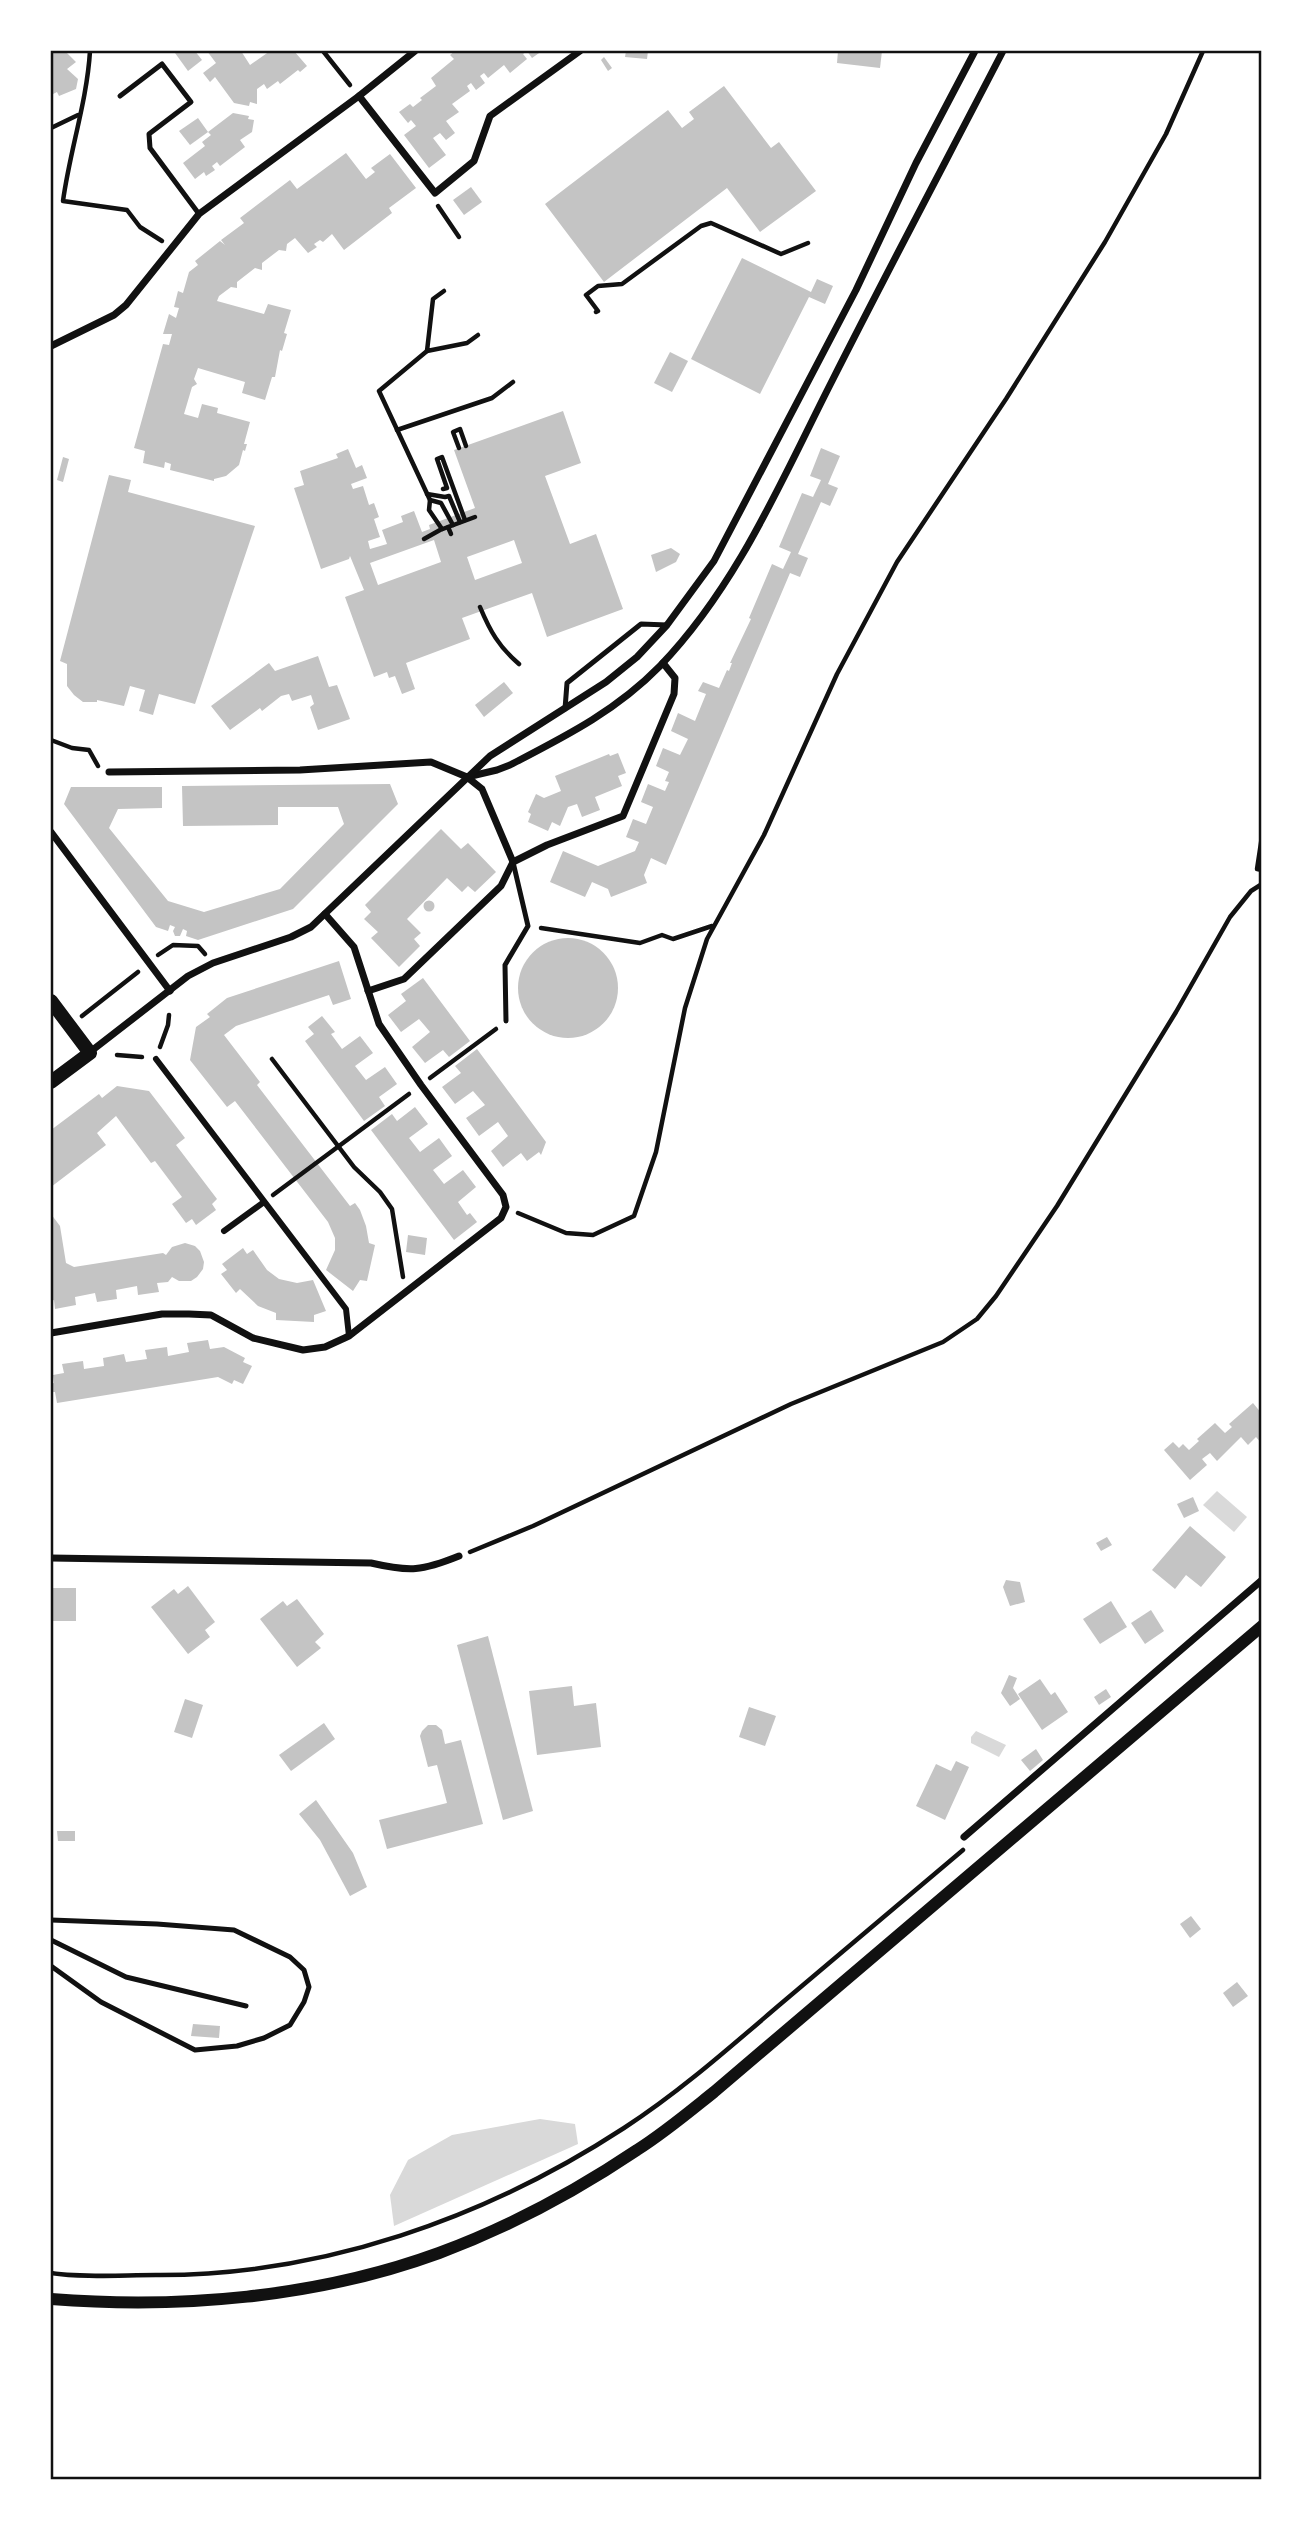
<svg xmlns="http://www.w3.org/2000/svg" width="1313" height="2530" font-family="Bitter,serif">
	<rect width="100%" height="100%" fill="#fff"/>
	<g fill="#d9d9d9">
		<path d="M1217,1491L1247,1517L1234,1532L1203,1505Z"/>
		<path d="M976,1731L1006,1745L999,1757L971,1743V1737Z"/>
		<path d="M540,2119L575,2124L578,2144L394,2226L390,2195L408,2160L452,2135Z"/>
	</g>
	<g fill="#c4c4c4" fill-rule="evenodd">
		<path d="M51,51H65L76,62L67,69L78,79L76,89L59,96L57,92L51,95Z"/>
		<path d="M179,51H195L202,60L188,71L175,53Z"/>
		<path d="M207,51H241L250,65L270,51H294L307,66L300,72L298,70L280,84L278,81L267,89L264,84L257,89V104L250,102L249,106L234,103L215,77L210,82L203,73L216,63Z"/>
		<path d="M455,51H542L532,58L527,51L523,54L527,59L510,73L504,65L488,78L484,73L480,76L485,83L476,90L471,83L467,86L470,91L452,104L459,112L446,121L455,133L446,140L440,133L433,138L446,155L429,168L404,135L416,126L411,120L408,123L399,112L410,104L413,107L422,100L420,98L436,86L431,78L454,59L450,55Z"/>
		<path d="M626,51H648L647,59L625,57Z"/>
		<path d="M838,51H882L880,68L837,63Z"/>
		<path d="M604,57L612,68L608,71L601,60Z"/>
		<path d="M724,86L771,148L779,142L816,191L760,232L727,188L604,282L545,204L668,110L682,128L694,119L689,112Z"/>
		<path d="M233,113L249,116L248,119L254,120L252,132L240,140L245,147L220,166L217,162L212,166L215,170L206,176L204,172L195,179L183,163L205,146L202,142L211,135L208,132Z"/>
		<path d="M198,118L208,132L190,145L179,131Z"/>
		<path d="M346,153L366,179L375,172L371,168L390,154L416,188L389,208L392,213L344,250L332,234L323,242L320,240L314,244L317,247L308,253L295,238L287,244L286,251L279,250L262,263V270L255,268L237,282V288L231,287L219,296L217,301L264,314L268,304L291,310L284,333L287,334L282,351L280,350L275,377H272L265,400L242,393L245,382L198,368L194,379L197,384L192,387L184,414L198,418L202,404L218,408L217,413L250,422L244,444H247L245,451L243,450L239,465L226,476L214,479V481L170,470L171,464L165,462L164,468L143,463L145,451L134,448L163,344L169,345L172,334H163L169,314L176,318L179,308L174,307L178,291L183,293L189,272L198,265L195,261L220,241L225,245L221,240L244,223L240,218L290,180L297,189Z"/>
		<path d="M471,187L482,202L464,215L453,200Z"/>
		<path d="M742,258L811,292L817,279L833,286L825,304L809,297L760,394L691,359Z"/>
		<path d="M670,352L688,361L672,392L654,383Z"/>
		<path d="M563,411L581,463L545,476L570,544L596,534L623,609L547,637L532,593L462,618L470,639L406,663L415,689L402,694L395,676L389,678L387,672L374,677L345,597L364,590L350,556L349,559L321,569L294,488L304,485L300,471L338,458L336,454L348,449L356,468L362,465L367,478L351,484L353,489L363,486L369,505L374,503L379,517L374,519L380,537L368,541L370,549L387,544L382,530L403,522L401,516L414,511L422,532L430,529L429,525L475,508L454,450ZM434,540L441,562L378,585L370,563ZM514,540L522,563L475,580L467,557Z"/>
		<path d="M821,448L840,456L828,484L838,488L830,506L821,502L798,554L808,558L800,577L790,573L666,865L651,858L644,875L647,883L611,897L608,889L592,882L585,897L550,882L563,851L598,866L635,851L639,842L626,837L633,819L646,824L653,807L641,802L648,784L665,791L669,782L665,781L669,772L656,766L663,748L680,755L688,739L671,731L678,713L695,721L706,694L698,691L703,682L719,688L727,670L729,671L732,663H730L751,619L749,618L772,564L783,569L791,552L779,547L802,493L813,497L821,480L810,476Z"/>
		<path d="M63,457L69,459L63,482L57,480Z"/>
		<path d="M109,475L131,480L128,492L255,526L195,704L159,694L153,715L139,711L145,690L130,686L124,706L97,700V702H83L74,695L67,686V664L60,661Z"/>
		<path d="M671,548L680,554L676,562L656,572L651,555Z"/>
		<path d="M318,656L329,687L337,685L350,719L318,730L310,707L314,704L311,695L292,701L289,694L281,696L262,711L260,708L230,730L211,706L269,663L275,671Z"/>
		<path d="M504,682L513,693L484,717L475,705Z"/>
		<path d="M618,753L626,773L618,776L622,786L595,797L600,810L582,817L577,804L568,807L560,826L552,822L548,831L528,822L531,814L528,812L536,794L544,798L561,791L555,776L609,754L610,756Z"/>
		<path d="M390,784L398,804L293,909L198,940L186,936L187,931L183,929L180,936H175L173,931L175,927L170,925L168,931L156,927L64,804L71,787H162V808L118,809L109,828L168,901L204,912L280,889L344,824L338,807H278V825L183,826L182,786Z"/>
		<path d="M441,829L461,849L468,843L496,872L475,892L468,886L462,892L447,878L407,919L421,933L414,939L420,946L399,967L371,938L378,932L364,919L371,912L365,905Z"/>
		<circle cx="429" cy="906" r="5.5"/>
		<circle cx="568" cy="988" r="50"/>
		<path d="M339,961L351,999L333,1005L329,995L236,1026L224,1035L260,1082L257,1085L350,1206L355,1203L360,1210L366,1226L369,1243L375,1245L367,1281L360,1280L353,1291L326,1270L335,1250V1238L328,1222L235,1101L227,1107L190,1060L196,1027L210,1017L207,1014L227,998Z"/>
		<path d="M423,978L470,1041L449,1057L443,1050L425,1063L412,1047L430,1032L425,1026L419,1019L401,1032L388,1015L406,1001L401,994Z"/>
		<path d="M322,1016L335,1032L331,1034L342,1049L360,1036L373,1053L355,1066L366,1080L385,1067L397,1084L379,1097L385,1106L364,1121L305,1041L314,1034L308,1027Z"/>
		<path d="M477,1049L546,1142L541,1155L539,1152L527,1161L521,1153L503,1167L491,1151L508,1136L498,1122L479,1136L466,1118L485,1105L473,1091L455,1104L442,1087L461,1073L455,1066Z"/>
		<path d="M117,1086L149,1091L185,1138L176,1145L217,1199L212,1204L216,1210L196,1225L192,1219L186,1223L172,1204L182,1197L155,1161L151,1163L116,1116L97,1133L106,1145L51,1187V1130L99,1094L102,1098Z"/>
		<path d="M415,1107L428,1124L409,1138L420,1152L439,1138L452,1156L433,1170L444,1184L463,1170L476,1187L458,1202L467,1215L470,1213L477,1222L454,1240L371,1130L392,1114L397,1121Z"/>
		<path d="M51,1214L60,1226L66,1263L74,1267L163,1253L166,1255L172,1247L185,1243L195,1246L200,1251L204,1262L203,1269L197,1277L191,1281H179L172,1277L168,1282L157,1283L159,1292L138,1295L137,1286L116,1290L117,1299L97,1302L95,1293L75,1297L76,1305L55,1309L54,1300L51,1301Z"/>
		<path d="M408,1235L427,1238L425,1255L406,1252Z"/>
		<path d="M243,1248L247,1254L253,1250L267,1270L279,1279L297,1283L313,1280L326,1311L314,1315V1322L276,1320V1313L258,1306L240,1289L236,1293L221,1274L227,1270L222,1264Z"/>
		<path d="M208,1340L210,1349L224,1347L245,1358L243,1362L252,1366L243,1384L234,1380L232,1384L218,1377L57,1403L55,1392H51V1384L54,1383L53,1375L64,1373L62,1364L83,1361L84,1369L104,1366L103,1358L124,1354L126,1362L147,1359L145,1350L167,1347L168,1356L189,1352L187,1343Z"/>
		<path d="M1253,1403L1262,1414V1444L1256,1437L1248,1445L1241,1437L1217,1461L1210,1453L1202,1459L1207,1465L1190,1480L1164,1450L1173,1442L1179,1448L1183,1444L1189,1450L1199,1441L1197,1439L1215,1423L1225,1433L1232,1427L1229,1424Z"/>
		<path d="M1193,1497L1199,1511L1184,1518L1177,1504Z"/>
		<path d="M1190,1526L1226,1557L1201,1587L1186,1575L1175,1589L1152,1570Z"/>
		<path d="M1107,1537L1112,1545L1101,1551L1096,1543Z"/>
		<path d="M1006,1580L1020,1582L1025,1602L1010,1606L1003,1587Z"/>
		<path d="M188,1586L215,1622L205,1630L210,1637L188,1654L151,1607L174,1589L178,1594Z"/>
		<rect x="51" y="1588" width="25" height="33"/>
		<path d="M297,1599L324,1634L315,1642L321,1648L297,1667L260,1619L283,1601L287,1606Z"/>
		<path d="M1111,1601L1127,1627L1100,1644L1083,1619Z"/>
		<path d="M1151,1610L1164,1631L1145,1644L1131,1623Z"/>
		<path d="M488,1636L533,1811L503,1820L457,1645Z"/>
		<path d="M1009,1675L1017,1678L1013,1688L1020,1699L1010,1706L1001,1693Z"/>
		<path d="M1040,1679L1051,1695L1055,1692L1068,1712L1042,1730L1018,1694Z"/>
		<path d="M572,1686L574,1706L596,1703L601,1747L537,1755L529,1691Z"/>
		<path d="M1106,1689L1111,1697L1099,1705L1094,1697Z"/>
		<path d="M185,1699L203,1705L192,1738L174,1732Z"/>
		<path d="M749,1707L776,1716L765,1746L739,1737Z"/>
		<path d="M324,1723L335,1739L291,1771L279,1755Z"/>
		<path d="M428,1725H436L442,1730L445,1744L461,1740L483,1824L387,1849L379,1820L447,1803L437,1765L428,1767L420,1736L422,1731Z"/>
		<path d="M1036,1749L1043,1760L1030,1771L1021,1760Z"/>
		<path d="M956,1761L969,1767L945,1820L916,1806L936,1764L951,1771Z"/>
		<path d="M316,1800L353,1853L367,1887L350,1896L320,1840L299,1814Z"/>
		<path d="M57,1831H75V1841H58Z"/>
		<path d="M1191,1916L1201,1929L1190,1938L1180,1924Z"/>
		<path d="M1237,1982L1248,1996L1233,2007L1223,1993Z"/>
		<path d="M193,2024L220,2026L219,2038L191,2036Z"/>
	</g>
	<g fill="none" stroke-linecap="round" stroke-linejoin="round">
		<g stroke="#111" stroke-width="4.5">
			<path d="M90,51C87,101 70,150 63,201L127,210L140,227L162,241"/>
			<path d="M323,51L350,85"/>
			<path d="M51,128L78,115"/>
			<path d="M438,206L459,237"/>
			<path d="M444,291L433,299L427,351L467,343L478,335"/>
			<path d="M596,312L598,311L586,295L598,286L622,284L701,226L711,223L781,254L808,243"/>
			<path d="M427,351L379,391L430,500L429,510L442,529"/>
			<path d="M397,430L492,398L513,382"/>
			<path d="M459,448L453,432L460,429L466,446"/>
			<path d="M443,489L447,488L437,459L442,457L465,520"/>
			<path d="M427,494L445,497L449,496L460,522"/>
			<path d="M430,500L441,503L453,525"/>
			<path d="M448,527L451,534"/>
			<path d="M424,539L440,530L475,517"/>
			<path d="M480,607C490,631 499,647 519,664"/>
			<path d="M51,740L72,748L89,750L98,766"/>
			<path d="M1262,836L1257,869L1262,870"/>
			<path d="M541,928L640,943L662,935L673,939L712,926"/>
			<path d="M158,955L173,945L198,946L205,954"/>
			<path d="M82,1016L138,972"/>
			<path d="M160,1047L168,1025L169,1015"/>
			<path d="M117,1055L142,1057"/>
			<path d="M272,1059L354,1167L380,1192L392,1209L403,1277"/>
			<path d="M430,1078L496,1029"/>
			<path d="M273,1195L409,1094"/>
			<path d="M518,1213L566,1233L593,1235L634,1216L656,1152L685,1008L707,939L764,835L837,674L897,562L1006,399L1105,242L1166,134L1203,51"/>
			<path d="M470,1552L533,1526L791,1404L943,1342L977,1319L996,1296L1057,1206L1176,1012L1230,917L1251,891L1262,884"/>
			<path d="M51,2273C84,2278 122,2275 156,2275C322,2276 486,2218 624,2128C678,2093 728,2049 777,2007C839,1955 901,1903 963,1850"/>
		</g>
		<g stroke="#111" stroke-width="5">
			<path d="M120,96L162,64L191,102L149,134L150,148L199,214"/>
			<path d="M565,709L567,683L641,624L667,625"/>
			<path d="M506,1021L505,965L528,926L513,862"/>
			<path d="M51,1920L157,1924L234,1930L290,1957L304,1970L309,1987L304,2002L290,2025L264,2038L237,2046L195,2050L101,2002L51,1966"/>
			<path d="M51,1940L126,1977L246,2006"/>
		</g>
		<g stroke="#111" stroke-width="6">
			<path d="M156,1059L346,1309L349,1336"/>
			<path d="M224,1231L264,1202"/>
		</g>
		<g stroke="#111" stroke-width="7">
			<path d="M359,96L435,193L474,161L490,116L580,51"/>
			<path d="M51,346L114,315L126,305L199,214L359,96L415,51"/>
			<path d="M109,772L300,770L431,762L467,777L497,770L510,765C566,736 616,711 660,666C738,585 782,479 832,381C888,270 946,161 1003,51"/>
			<path d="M467,777L482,789L513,862"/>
			<path d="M51,832L170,991"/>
			<path d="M368,991L404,979L501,886L513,862L547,845L623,816L674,694L675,678L663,663"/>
			<path d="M90,1052L188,976L213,963L291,937L311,927L490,756L606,682L637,657L667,625L714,561L856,290L916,163L975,51"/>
			<path d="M51,1333L162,1314H189L211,1315L253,1338L303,1350L325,1347L349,1336L501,1218L506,1207L503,1195L421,1085L379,1024L354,947L325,914"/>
			<path d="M51,1558L371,1563C410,1572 422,1571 459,1556"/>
			<path d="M964,1837L1262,1580"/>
		</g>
		<path stroke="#111" stroke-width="12" d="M51,2299C180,2309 316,2298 439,2253C509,2227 576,2191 637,2150C664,2133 689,2112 714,2092L1262,1626"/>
		<path stroke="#111" stroke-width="14" d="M51,1001L90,1053L51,1082"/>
	</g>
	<rect width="1313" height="2530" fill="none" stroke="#ffffff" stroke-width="105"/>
	<rect x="52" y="52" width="1208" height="2426" fill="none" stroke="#111" stroke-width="2.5"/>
</svg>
